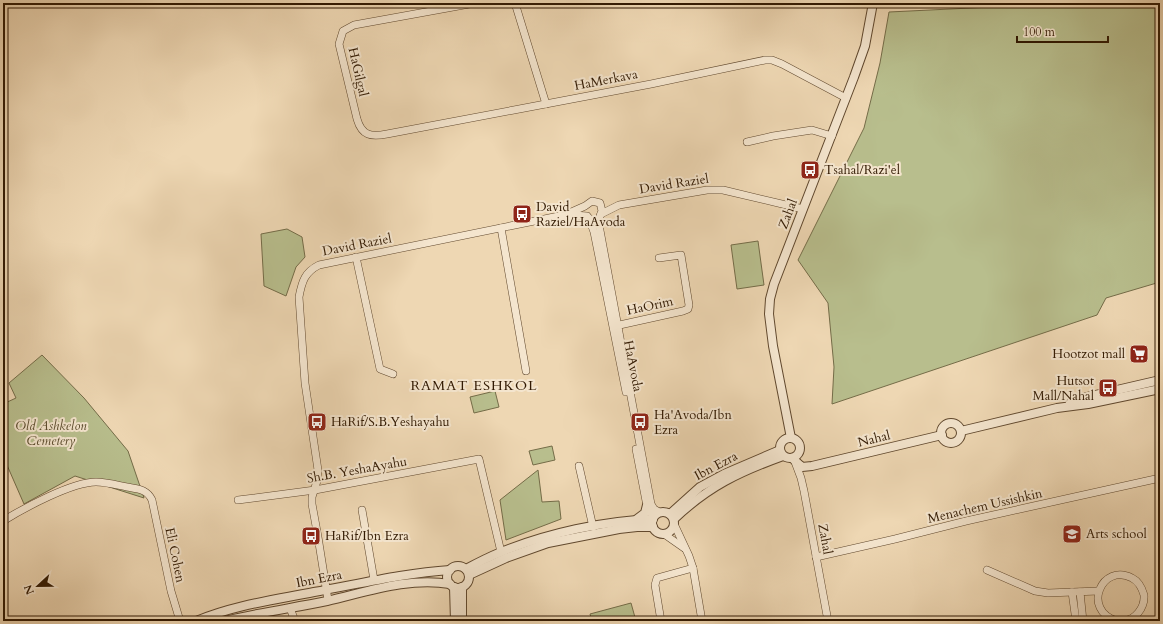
<svg xmlns="http://www.w3.org/2000/svg" width="1163" height="624" font-family="Cardo,serif">
	<rect width="100%" height="100%" fill="#eed7b3"/>
	<filter id="stains"><feTurbulence type="fractalNoise" baseFrequency=".005" numOctaves="4"/><feColorMatrix values="0 0 0 0 .2 0 0 0 0 .09 0 0 0 0 .02 0 0 0 .5 -.17"/></filter>
	<radialGradient id="worn" r=".72"><stop offset=".6" stop-color="#630" stop-opacity="0"/><stop offset="1" stop-color="#630" stop-opacity=".3"/></radialGradient>
	<g fill="#b8be8d" stroke="#746c48">
		<path d="M1013,3H1160V282L1106,298L1097,315L832,404L834,367L828,303L798,260L864,128L880,63L889,12L1012,6Z"/>
		<path d="M287,229L302,237L305,257L296,267L286,296L264,286L261,234Z"/>
		<path d="M758,241L764,285L737,289L731,245Z"/>
		<path d="M42,355L84,398L128,451L144,498L75,476L24,504L3,456V404L16,398L9,383Z"/>
		<path d="M495,391L499,407L474,413L470,397Z"/>
		<path d="M552,446L555,460L533,465L529,451Z"/>
		<path d="M538,470L542,502L559,501L561,519L506,540L500,500Z"/>
		<path d="M631,603L636,621H592L590,614Z"/>
	</g>
	<g fill="none" stroke-linecap="round" stroke-linejoin="round">
		<g stroke="#60482e" stroke-width="8">
			<g id="minor">
				<path d="M475,3L354,25L343,31L339,44L357,119C362,136 371,137 387,134L651,84L765,60H772L782,64L846,98"/>
				<path d="M515,3L546,104"/>
				<path d="M747,142L773,136L812,130L832,136"/>
				<path d="M567,214L585,206L592,201L600,203L602,211L600,216L599,225L651,504L654,509L659,512"/>
				<path d="M601,214L619,205L707,190H723L803,209"/>
				<path d="M589,218L594,232L626,392"/>
				<path d="M501,228L526,371"/>
				<path d="M356,257L380,369L393,374"/>
				<path d="M615,326L683,311L688,309L689,305L681,255L659,258"/>
				<path d="M1158,385L1160,400"/>
				<path d="M636,449L646,501L653,518"/>
				<path d="M795,462L801,478L804,491L828,621"/>
				<path d="M579,466L593,527"/>
				<path d="M238,500L315,490L479,459L501,552"/>
				<path d="M362,510L374,580"/>
				<path d="M3,521C24,508 72,482 96,482C106,482 117,485 127,487C138,489 147,489 152,500L171,591L180,621"/>
				<path d="M675,526L689,556L693,568L702,621"/>
				<path d="M664,534L684,548"/>
				<path d="M816,557L895,539L966,521L1160,478"/>
				<path d="M987,570L1035,591L1048,593L1098,591"/>
				<path d="M1072,592L1076,621"/>
				<path d="M1080,592L1083,621"/>
				<path d="M328,600L318,537L312,504V497L317,481L318,470L305,383L299,297C302,281 305,272 319,265L559,216L574,215L587,216"/>
				<path d="M290,608L295,621"/>
				<path d="M661,621L655,585L657,578L693,568"/>
				<path d="M1117,621C1081,610 1102,562 1132,578C1138,581 1142,588 1144,595C1145,608 1135,620 1123,621"/>
			</g>
		</g>
		<g stroke="#60482e" stroke-width="10">
			<g id="tertiary">
				<path d="M1070,403L1078,399L1160,380"/>
				<circle cx="951" cy="433" r="10"/>
				<path d="M961,431L1057,408L1088,404L1160,389"/>
				<path d="M791,438L773,346L769,314L770,299L774,284L854,77L865,46L873,3"/>
				<circle cx="790" cy="448" r="10"/>
				<path d="M792,458L802,467L812,466L942,435"/>
				<circle cx="663" cy="523" r="11"/>
				<path d="M670,514L700,487L724,474L780,450"/>
				<path d="M637,519L645,513L647,505"/>
				<path d="M674,519C709,486 739,472 783,456"/>
				<circle cx="458" cy="577" r="11"/>
				<path d="M466,569C477,563 489,557 501,552C548,533 603,521 653,519"/>
				<path d="M469,575L506,558L548,543L619,529L637,527H653"/>
				<path d="M454,587L455,621"/>
				<path d="M462,587V621"/>
				<path d="M196,621C234,605 274,600 314,592C359,584 404,573 450,570"/>
				<path d="M224,621C258,613 292,608 327,601C367,592 408,577 450,584"/>
			</g>
		</g>
		<use href="#minor" stroke="#f4e5ce" stroke-width="7"/>
		<use href="#tertiary" stroke="#f4e5ce" stroke-width="8"/>
	</g>
	<defs>
		<g id="bus-square" transform="scale(1)"><rect x="-9" y="-9" width="18" height="18" rx="4" fill="#8f2418" stroke="#f4e5ce"/><path d="M-5-6H5V4H4V6H2V4H-2V6H-4V4H-5ZM-3.5-4V0h7V-4ZM-3.5 1.2v1.5H-2V1.2ZM2 1.2v1.5H3.5V1.2Z" fill="#fff"/></g>
		<g id="supermarket-square" transform="scale(1)"><rect x="-9" y="-9" width="18" height="18" rx="4" fill="#8f2418" stroke="#f4e5ce"/><path d="M-6-5.5h2.5l.6 2H6L4.5 2H-2.5L-4.4-4H-6ZM-1.5 3.2a1.3 1.3 0 1 0 .1 0ZM3 3.2a1.3 1.3 0 1 0 .1 0Z" fill="#fff"/></g>
		<g id="school-square" transform="scale(1)"><rect x="-9" y="-9" width="18" height="18" rx="4" fill="#8f2418" stroke="#f4e5ce"/><path d="M0-5L7-2L0 1L-7-2ZM-4 1L0 2.5L4 1V4Q0 6-4 4Z" fill="#fff"/></g>
	</defs>
	<g fill-rule="evenodd">
		<use href="#bus-square" x="810" y="170"/>
		<use href="#bus-square" x="522" y="214"/>
		<use href="#supermarket-square" x="1139" y="354"/>
		<use href="#bus-square" x="1108" y="388"/>
		<use href="#bus-square" x="317" y="422"/>
		<use href="#bus-square" x="640" y="422"/>
		<use href="#school-square" x="1072" y="534"/>
		<use href="#bus-square" x="311" y="536"/>
	</g>
	<g text-anchor="middle" dominant-baseline="central" stroke-width="4" stroke-linejoin="round" paint-order="stroke">
		<g font-size="13" fill="#311902" stroke="#f4e5ce">
			<text transform="translate(358 72) rotate(77)">HaGilgal</text>
			<text transform="translate(606 80) rotate(-11)">HaMerkava</text>
			<text transform="translate(674 184) rotate(-9)">David Raziel</text>
			<text transform="translate(788 214) rotate(-69)">Zahal</text>
			<text transform="translate(357 245) rotate(-11)">David Raziel</text>
			<text transform="translate(650 306) rotate(-12)">HaOrim</text>
			<text transform="translate(633 366) rotate(79)">HaAvoda</text>
			<text transform="translate(874 439) rotate(-14)">Nahal</text>
			<text transform="translate(716 466) rotate(-28)">Ibn Ezra</text>
			<text transform="translate(357 470) rotate(-10)">Sh.B. YeshaAyahu</text>
			<text transform="translate(985 506) rotate(-13)">Menachem Ussishkin</text>
			<text transform="translate(825 539) rotate(80)">Zahal</text>
			<text transform="translate(175 555) rotate(78)">Eli Cohen</text>
			<text transform="translate(319 579) rotate(-11)">Ibn Ezra</text>
		</g>
		<g font-size="13" fill="#311902" stroke="#f4e5ce" text-anchor="start">
			<text x="824" y="170">Tsahal/Razi'el</text>
			<text x="536" y="207">David<tspan x="536" dy="15">Raziel/HaAvoda</tspan></text>
			<text x="1125" y="354" text-anchor="end">Hootzot mall</text>
			<text x="1094" y="381" text-anchor="end">Hutsot<tspan x="1094" dy="15">Mall/Nahal</tspan></text>
			<text x="654" y="415">Ha'Avoda/Ibn<tspan x="654" dy="15">Ezra</tspan></text>
			<text x="331" y="422">HaRif/S.B.Yeshayahu</text>
			<text x="1086" y="534">Arts school</text>
			<text x="325" y="536">HaRif/Ibn Ezra</text>
		</g>
		<g font-size="13" font-style="italic" fill="#5a4b2c" stroke="#f4e5ce">
			<text x="51" y="426">Old Ashkelon<tspan x="51" dy="15">Cemetery</tspan></text>
		</g>
		<g font-size="14" letter-spacing="1" fill="#311902" stroke="#f4e5ce">
			<text x="474" y="385">RAMAT ESHKOL</text>
		</g>
	</g>
	<rect width="1163" height="624" fill="none" stroke="#eed7b3" stroke-width="16"/>
	<rect x="4" y="4" width="1155" height="616" fill="none" stroke="#311902" stroke-width="2"/>
	<rect x="8" y="8" width="1147" height="608" fill="none" stroke="#311902"/>
	<g transform="translate(38 586) rotate(248)" stroke="#f4e5ce" stroke-width="3" paint-order="stroke">
	<path d="M0-3L7 15L0 10L-7 15Z" fill="#311902"/>
	<text y="-6" font-size="11" font-weight="bold" text-anchor="middle" fill="#311902">N</text>
	</g>
	<path d="M1017 36v6h91v-6" fill="none" stroke="#311902" stroke-width="2"/>
	<text x="1023" y="36" font-size="12" fill="#311902" stroke="#f4e5ce" stroke-width="3" paint-order="stroke">100 m</text>
	<rect width="100%" height="100%" filter="url(#stains)"/>
	<rect width="100%" height="100%" fill="url(#worn)"/>
</svg>
